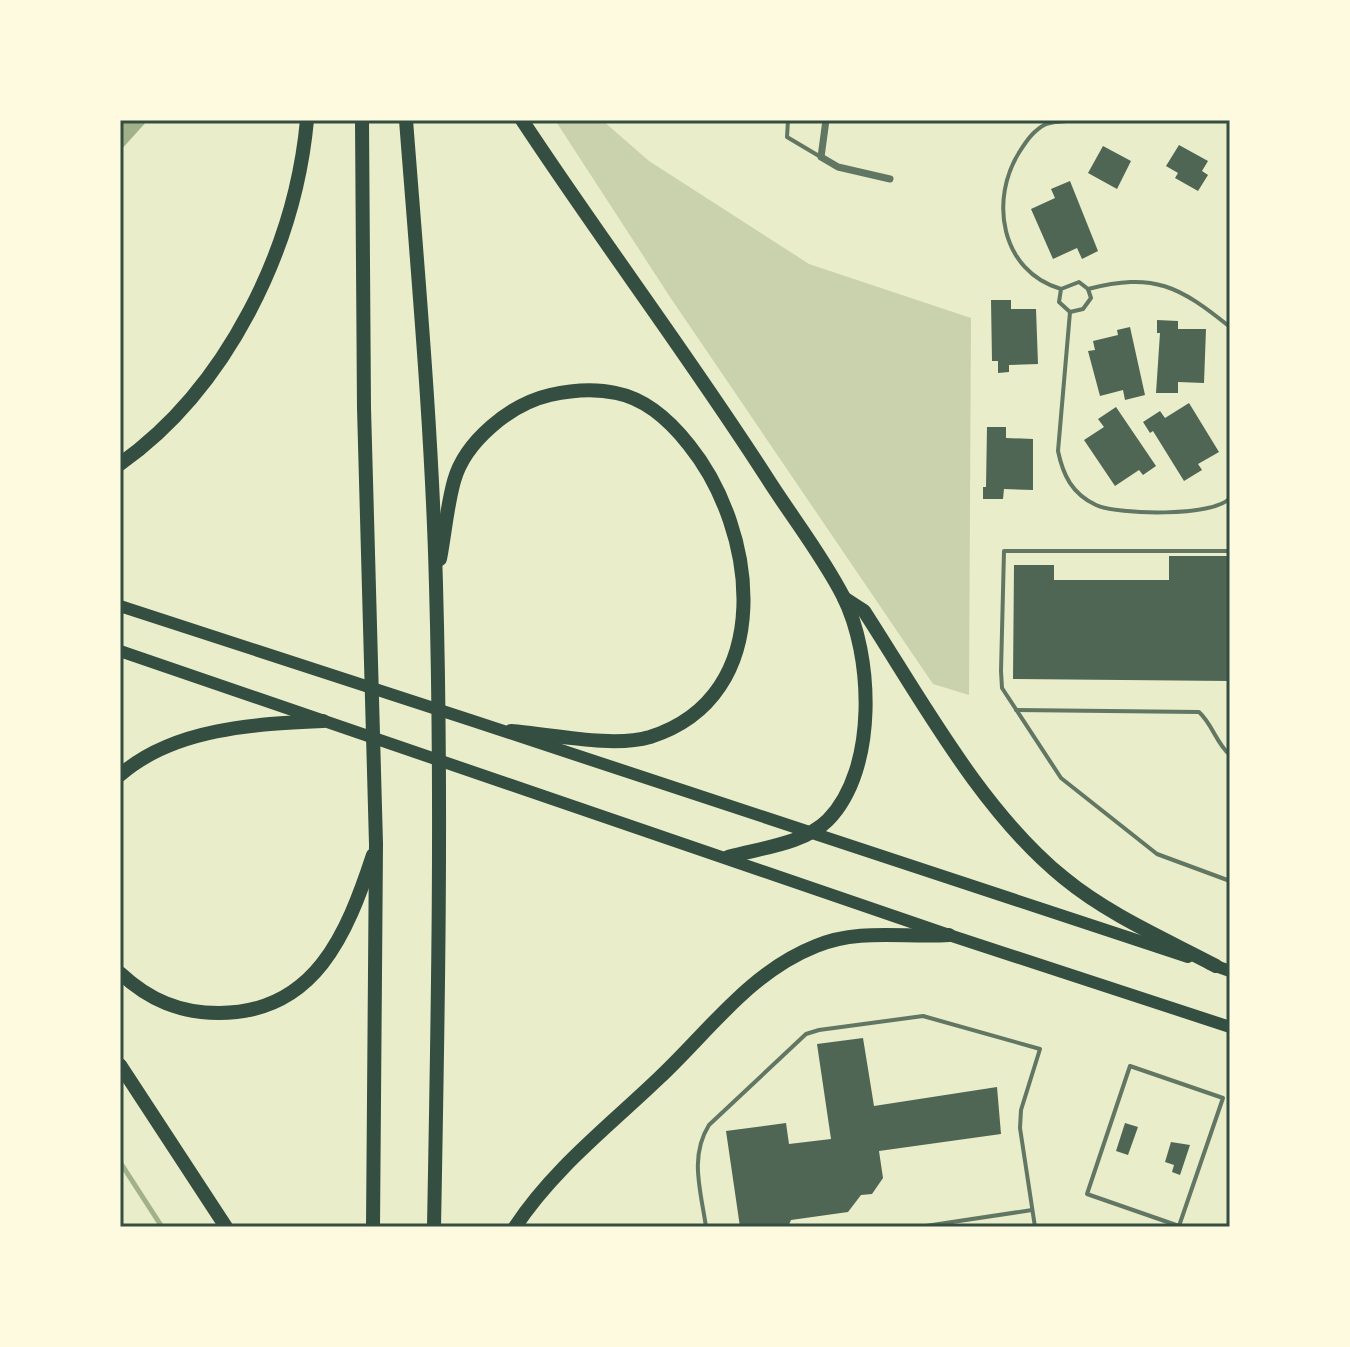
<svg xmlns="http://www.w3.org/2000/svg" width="1350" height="1347" font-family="Barlow,sans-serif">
	<rect width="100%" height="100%" fill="#e9edc9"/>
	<path fill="#cad2ad" d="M555,120H602L649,161L809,264L971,318L969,695L933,684L670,297Z"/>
	<path fill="#a3b18a" d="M120,120H148L120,151Z"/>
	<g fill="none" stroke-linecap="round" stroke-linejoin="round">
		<path stroke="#a3b18a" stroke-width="5" d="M120,1162L162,1227"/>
	</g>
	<g fill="#4f6655">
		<path d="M1179,145L1208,161L1202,171L1208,175L1198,191L1175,178L1178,173L1166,166Z"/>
		<path d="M1103,146L1131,161L1117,189L1088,173Z"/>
		<path d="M1070,181L1098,251L1082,259L1077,248L1053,259L1031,209L1055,198L1051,189Z"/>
		<path d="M991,300H1011V309H1036L1038,364L1009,365V372L998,373V361H992Z"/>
		<path d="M1157,320L1178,321V329H1206L1204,383L1178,382V393H1156L1160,333H1157Z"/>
		<path d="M1130,327L1145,395L1125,400L1123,390L1100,396L1088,351L1095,350L1093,341L1118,335L1117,330Z"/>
		<path d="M1189,403L1219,452L1198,464L1202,470L1184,481L1153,431L1150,433L1143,422L1160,411L1165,418Z"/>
		<path d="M1116,407L1156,466L1143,475L1139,470L1115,486L1084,440L1104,427L1098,419Z"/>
		<path d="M987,427H1006V438L1033,439V490L1004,489L1003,499H983V487H986Z"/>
		<path d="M1169,556H1230V681L1013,679L1014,565H1054V580H1169Z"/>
		<path d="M863,1038L874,1106L997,1087L1001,1134L879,1151L883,1178L872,1194L861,1195L848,1212L791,1220L788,1227H740L726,1131L786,1123L789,1144L831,1139L817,1044Z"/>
		<path d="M1125,1123L1138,1127L1128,1155L1116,1151Z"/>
		<path d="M1171,1142L1190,1145L1180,1175L1172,1172L1174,1165L1165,1162Z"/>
	</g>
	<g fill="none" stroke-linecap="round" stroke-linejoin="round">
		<g stroke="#617663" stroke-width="4">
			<path d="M788,120L787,137L819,156"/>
			<path d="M1061,289L1059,302L1070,312L1083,309L1091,298L1088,289L1079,282L1061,289C1000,271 989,199 1020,151C1027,140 1034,130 1046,124C1055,121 1068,121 1077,120"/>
			<path d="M1088,289C1154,272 1179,286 1230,327"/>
			<path d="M1070,312L1058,451C1063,475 1072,494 1096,505C1118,515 1214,517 1230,498"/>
			<path d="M1230,391V396"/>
			<path d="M1230,551H1004L1001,671L1002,688L1061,778L1157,854L1230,881"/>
			<path d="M1016,710L1199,712C1213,725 1216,743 1230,755"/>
			<path d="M706,1227C701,1191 689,1157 709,1125L806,1034L819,1030L923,1016L1040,1049L1021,1110L1020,1128L1035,1227"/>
			<path d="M919,1227L1032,1210"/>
			<path d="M1179,1227V1226L1223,1098L1130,1066L1087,1194L1179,1226"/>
		</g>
		<path stroke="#617663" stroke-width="7" d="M826,120L821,157L838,167L890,179"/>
		<g stroke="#344e41" stroke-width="12">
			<path d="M120,606C477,720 832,842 1188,957"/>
			<path d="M120,651L949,935L1230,1027"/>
			<path d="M1210,964L1230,971"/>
		</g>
		<g stroke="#344e41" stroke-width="14">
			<path d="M362,120L364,408L376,844L373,1227"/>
			<path d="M406,120C418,275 432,430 436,585C442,799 438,1013 434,1227"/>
			<path d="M522,120C603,243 692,360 771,484C795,521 823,557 843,596C873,655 878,769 828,820C804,844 760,848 728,857"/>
			<path d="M120,464C227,388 295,249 307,120"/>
			<path d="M440,559C445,533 447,506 454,481C465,441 511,404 550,395C572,390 594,388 616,393C647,399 671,422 689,445C757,529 779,696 650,737C612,748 551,734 511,731"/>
			<path d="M844,598L864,611C921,699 982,812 1064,878C1109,915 1165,939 1216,966"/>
			<path d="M120,775C174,728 255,724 323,721"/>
			<path d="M120,973C149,1000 180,1013 219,1013C315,1013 347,934 373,855"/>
			<path d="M120,1065L226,1227"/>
			<path d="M515,1227C553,1169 609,1126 659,1078C709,1031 750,972 816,946C859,928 904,938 949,935"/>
		</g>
	</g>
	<rect width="1350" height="1347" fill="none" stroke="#fefae0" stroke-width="244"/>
	<rect x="122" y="122" width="1106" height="1103" fill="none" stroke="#344e41" stroke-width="3"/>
</svg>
